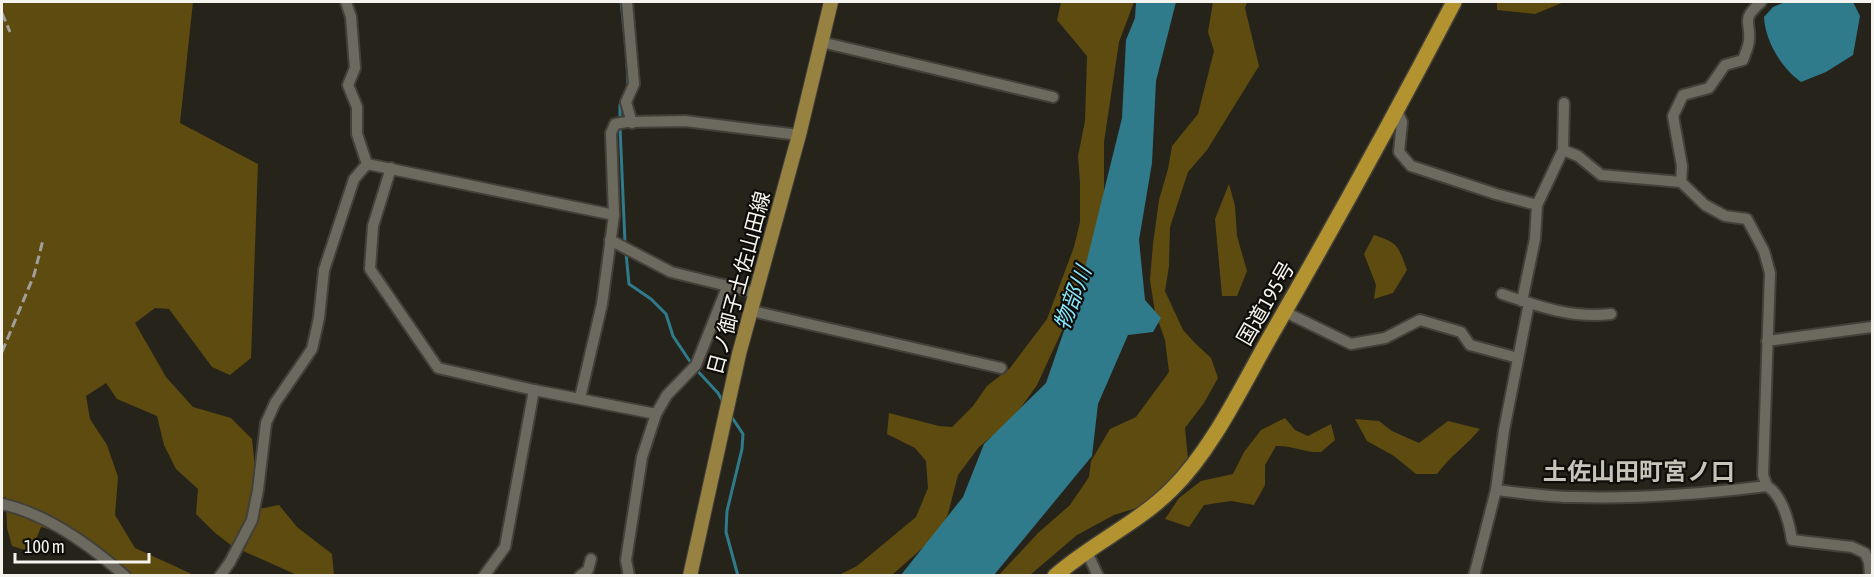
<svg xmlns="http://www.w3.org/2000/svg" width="1874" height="577" font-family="'Asap Condensed','Noto Sans JP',sans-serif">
	<rect width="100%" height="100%" fill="#26231b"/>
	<g fill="#5e4b10">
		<path d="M2,2H193L180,123L258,164L251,358L230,375L212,367L169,309L155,308L135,323L166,377L193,407L231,418L252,439L259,509L279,505L297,527L332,554L334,575H297L232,546L214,532L196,514L198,489L176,469L164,445L157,416L117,399L106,383L86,396L90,419L107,445L118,477L115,515L135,548L194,575H116L70,535L41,527L31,552L12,546L7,528L6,497H2Z"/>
		<path d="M1061,2H1134L1119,42L1104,142V220L1077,298L1037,385L1012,420L979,447L958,475L948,514L937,535L892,575L837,576L857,566L916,517L928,488L926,461L915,448L887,434L889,413L939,426L952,427L973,406L987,386L1010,368L1047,319L1074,247L1080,222V183L1078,156L1085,121L1087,56L1057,20Z"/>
		<path d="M1213,2H1247L1245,8L1259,66L1207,150L1188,172L1170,227L1169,266L1165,291L1183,330L1196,344L1211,358L1218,378L1204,403L1185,428L1188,459L1171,484L1146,505L1114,515L1077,535L1030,575L998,576L1038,533L1070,505L1089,477L1091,461L1110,429L1136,417L1169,372L1165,340L1155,312L1150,280L1153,244L1159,200L1168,169L1172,146L1198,114L1214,51L1208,32Z"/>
		<path d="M1497,2H1564L1535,14L1497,10Z"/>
		<path d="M1229,184L1235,206L1237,236L1247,271L1237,296H1222L1215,219Z"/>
		<path d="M1374,235C1399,243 1398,246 1407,270L1393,293L1374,299L1376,285L1364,254Z"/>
		<path d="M1285,418L1295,430L1308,436L1331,424L1335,440L1321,452C1305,453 1292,445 1276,446L1265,465V485L1254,505L1231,501L1204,505L1189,527L1165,519L1179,498L1201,481L1233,474L1244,452L1261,430Z"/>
		<path d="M1355,419L1379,421L1392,431L1419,443L1448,421L1480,429C1466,446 1449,457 1437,474H1416L1394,456L1367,441Z"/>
	</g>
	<g fill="#2f7b8c">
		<path d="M1136,2H1176L1156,81L1152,163L1139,240L1145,300L1161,318L1153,332L1128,335L1098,404L1092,456L994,575H901L963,497L984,444L1046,383L1083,276L1122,118L1126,40L1135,18Z"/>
		<path d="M1785,2H1853L1860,16L1853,55L1826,72L1801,82C1782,69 1765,41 1764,17L1773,7Z"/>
	</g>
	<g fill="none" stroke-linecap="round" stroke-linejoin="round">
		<g stroke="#2f7b8c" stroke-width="3">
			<path d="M621,2L626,47"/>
			<path d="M627,63L628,86"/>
			<path d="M620,121V105L622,101"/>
			<path d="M620,127L625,243"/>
			<path d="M626,253L629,284L651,299L666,314L673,336L693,366L718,393L723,402"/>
			<path d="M731,416L743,434L742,449L727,511L726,532L738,576"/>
		</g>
		<g stroke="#424039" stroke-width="14">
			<g id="minor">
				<path d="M346,2L351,17L355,68L348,85L357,107V134L367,164"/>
				<path d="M627,2L634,84L626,102L632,123"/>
				<path d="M821,42L1053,97"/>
				<path d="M1397,111L1402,122L1399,152L1411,166L1496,194L1537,205"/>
				<path d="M1563,150L1578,156L1601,175L1681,182L1705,205L1725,216L1747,219L1764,251L1770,273L1763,475L1767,486C1783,496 1789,522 1792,540L1852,547L1865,553L1869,562L1870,576"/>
				<path d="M367,164L614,215"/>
				<path d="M391,168L373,226L370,269L438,368L534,390L656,414"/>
				<path d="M1681,182L1682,166L1673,116L1683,95L1709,88L1725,65L1743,60C1745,54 1748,48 1749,41C1751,20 1740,21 1761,2"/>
				<path d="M610,240L671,272L756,293"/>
				<path d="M1502,294C1537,306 1574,319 1611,314"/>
				<path d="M1522,301L1535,239L1537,205L1563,150L1564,103"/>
				<path d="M752,311L1001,368"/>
				<path d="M1285,312L1351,344L1385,338L1420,320L1461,332L1470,345L1518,358"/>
				<path d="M1767,341L1872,327"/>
				<path d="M580,398L602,304L614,215L611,133L615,124L627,122L685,121L799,135"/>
				<path d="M1496,490C1522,493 1548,497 1574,497C1638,499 1703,494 1767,486"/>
				<path d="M2,504C47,514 90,545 125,576"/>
				<path d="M1087,552L1098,576"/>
				<path d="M220,576L230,562L252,520L258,490L266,423L275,403L312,349L319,318L324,270L354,179L367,164"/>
				<path d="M484,576L505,547L534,390"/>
				<path d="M580,576L588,570L591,559"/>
				<path d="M629,576L626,560L642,457L656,414L667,395L696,365L728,285"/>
				<path d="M1474,576L1496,490L1504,430L1529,303"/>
			</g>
		</g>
		<g stroke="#424039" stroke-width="16">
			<path id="major" d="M690,576L739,354L799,135L831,2"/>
		</g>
		<g stroke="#424039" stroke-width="18">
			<path id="highway" d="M1055,576C1091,544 1137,524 1172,489C1212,450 1242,386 1270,337C1334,226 1395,115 1454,2"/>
		</g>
		<use href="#minor" stroke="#6c695f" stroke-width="10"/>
		<use href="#major" stroke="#978242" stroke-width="14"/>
		<use href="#highway" stroke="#b3932f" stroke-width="15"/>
		<g stroke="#a19f99" stroke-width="3" stroke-dasharray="9 4.5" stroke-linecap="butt">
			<path d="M2,13L10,32"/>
			<path d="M2,352L34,275L43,240"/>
		</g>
	</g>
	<g text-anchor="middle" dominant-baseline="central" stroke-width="4.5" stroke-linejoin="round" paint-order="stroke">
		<g font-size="21" fill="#f5f3ee" stroke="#0e0d09">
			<text transform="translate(738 283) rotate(-75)">日ノ御子土佐山田線</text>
			<text transform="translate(1265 303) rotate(-60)">国道195号</text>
		</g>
		<g font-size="22" font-style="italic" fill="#87e6fd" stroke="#0e0d09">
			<text transform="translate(1072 298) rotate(-69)">物部川</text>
		</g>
		<g font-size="24" font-weight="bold" fill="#c6c3b8" stroke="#0e0d09">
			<text x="1639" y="471">土佐山田町宮ノ口</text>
		</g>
	</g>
	<rect width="1874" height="577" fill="none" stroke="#f5f3ee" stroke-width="6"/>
	<path d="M15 553v9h134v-9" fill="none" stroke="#f5f3ee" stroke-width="3"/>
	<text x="24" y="553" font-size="18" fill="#f5f3ee" stroke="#0e0d09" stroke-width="4.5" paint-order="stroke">100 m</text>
</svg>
